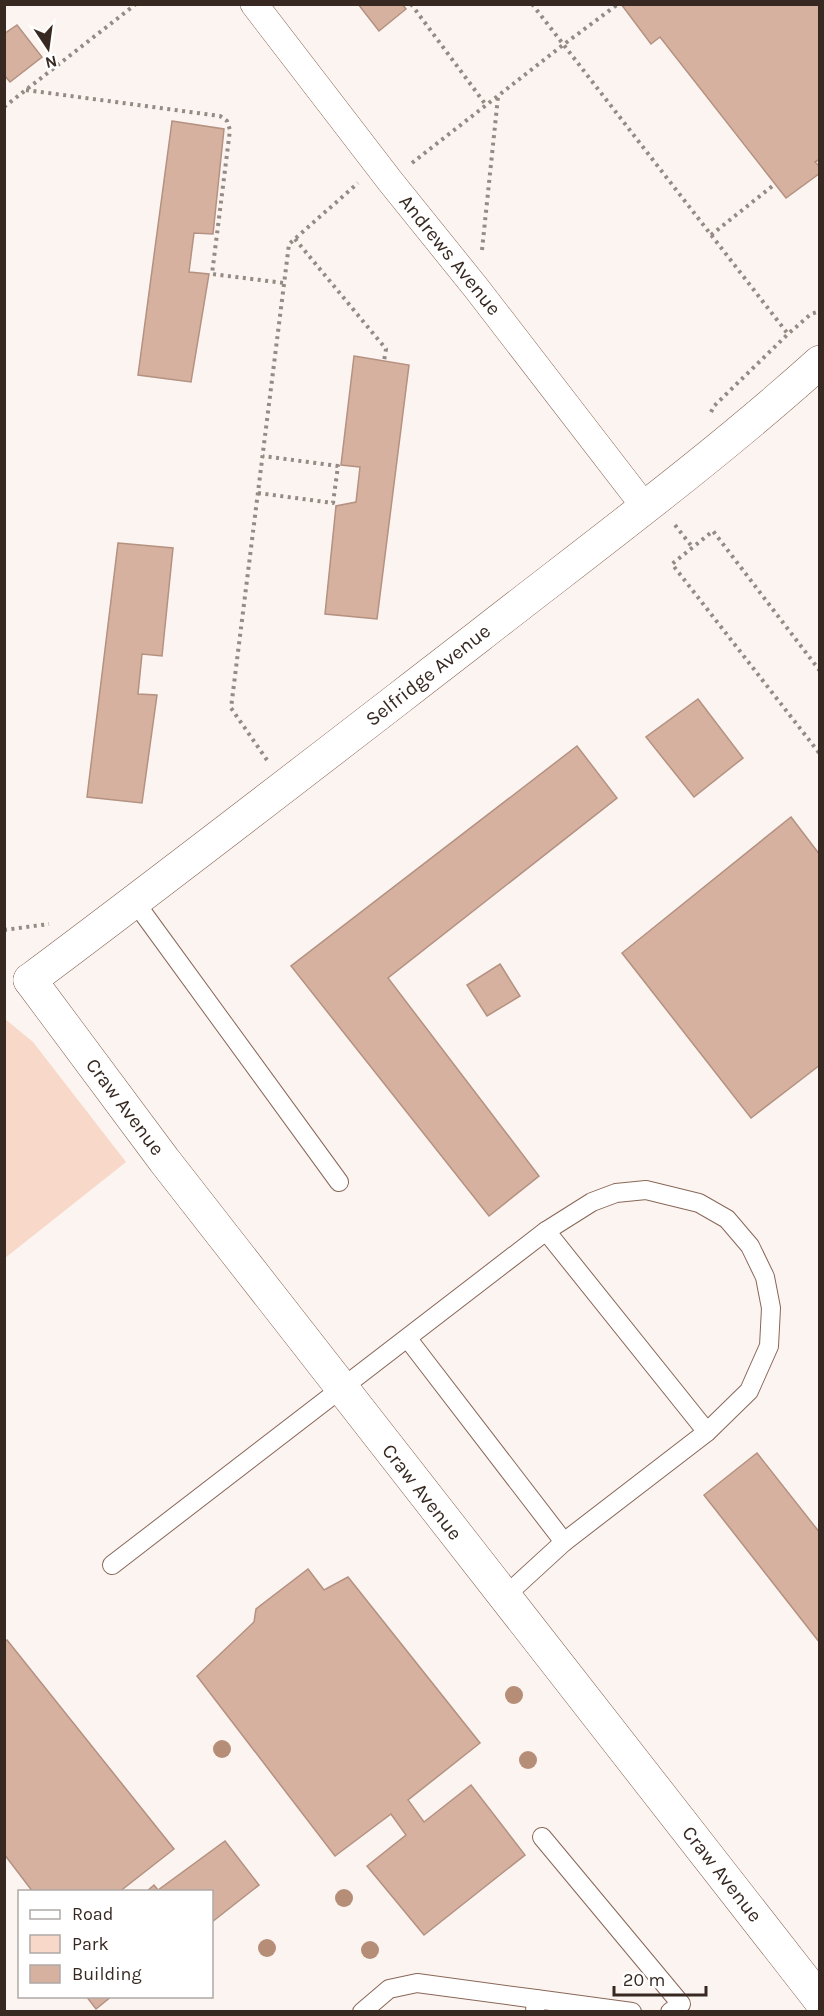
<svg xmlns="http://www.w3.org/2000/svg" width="824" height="2016" font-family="Karla,sans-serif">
	<rect width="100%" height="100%" fill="#fcf4f0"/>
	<path fill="#f8d8c9" d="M5,1019L33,1042L126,1162L5,1258Z"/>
	<g fill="#d6b1a0" stroke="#b49180" stroke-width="1.5">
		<path d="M358,4H402L406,9L379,31Z"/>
		<path d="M621,4H820V159L815,162L820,167V173L786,198L660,37L651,44Z"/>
		<path d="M17,25L42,57L10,82L4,75V34Z"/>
		<path d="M172,121L224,129L213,234L194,233L189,272L209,274L191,382L138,375Z"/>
		<path d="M354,356L409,365L377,619L325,614L336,506L356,502L360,467L341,465Z"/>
		<path d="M118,543L173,548L162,656L142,654L138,694L157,695L142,803L87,797Z"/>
		<path d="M698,699L743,758L694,797L646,737Z"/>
		<path d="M577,746L617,798L388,978L539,1176L489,1216L291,966Z"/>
		<path d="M791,817L820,855V1065L751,1118L622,953Z"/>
		<path d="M500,964L520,996L487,1016L467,985Z"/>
		<path d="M757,1453L820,1533V1643L704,1495Z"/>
		<path d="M308,1569L324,1590L348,1577L480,1743L408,1800L424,1822L471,1785L525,1855L424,1935L367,1866L406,1835L391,1814L335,1856L197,1676L254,1622L256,1609Z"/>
		<path d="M7,1640L174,1849L119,1892H33L4,1854V1642Z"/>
		<path d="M225,1841L259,1885L212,1922V1892H146L154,1885L158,1890Z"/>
		<path d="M86,1996H112L96,2009Z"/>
	</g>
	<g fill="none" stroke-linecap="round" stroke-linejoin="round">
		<g stroke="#896758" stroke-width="20">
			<g id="service">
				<path d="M135,902L339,1182"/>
				<path d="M546,1231L707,1432"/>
				<path d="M408,1339L564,1542"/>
				<path d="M112,1565L546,1231L592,1202L616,1193L646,1190L699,1203L727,1219L750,1246L765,1277L771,1308L769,1346L749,1391L707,1432L564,1542L504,1597"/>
				<path d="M542,1837L681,2004L670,2012"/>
				<path d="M362,2012L389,1989L417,1983L536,1999"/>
				<path d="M535,2012L536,1999L632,2012"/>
			</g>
		</g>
		<g stroke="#896758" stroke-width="28">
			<path id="pedestrian" d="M254,4L390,181L477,289L645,507"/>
		</g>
		<g stroke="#896758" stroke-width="34">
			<g id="minor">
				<path d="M30,980L164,1160L820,2000"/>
				<path d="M30,980C180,868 329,752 478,637C593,547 711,460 820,362"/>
			</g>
		</g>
		<g stroke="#958a84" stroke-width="4" stroke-dasharray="3 4.5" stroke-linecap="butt">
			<path d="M411,4L486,105"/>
			<path d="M532,4L788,334"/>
			<path d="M26,90L220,116L227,121L230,130L212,274L284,283"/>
			<path d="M4,107L136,4"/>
			<path d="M412,163L563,45L618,4"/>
			<path d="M711,235L775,184"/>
			<path d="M295,239L386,349L384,361"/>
			<path d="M482,250L498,97"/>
			<path d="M711,412L714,406L788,334L811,314L820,311"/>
			<path d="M258,493L333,503L338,466L263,456"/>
			<path d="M675,525L693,548"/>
			<path d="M820,671L713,531L672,564L820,754"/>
			<path d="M267,760L231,708L289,244L358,183"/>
			<path d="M4,930L49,924"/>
		</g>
		<use href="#service" stroke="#fff" stroke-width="18"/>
		<use href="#pedestrian" stroke="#fff" stroke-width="27"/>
		<use href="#minor" stroke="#fff" stroke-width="33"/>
	</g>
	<g fill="#b68d77">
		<circle cx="514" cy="1695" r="9"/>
		<circle cx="222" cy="1749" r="9"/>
		<circle cx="528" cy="1760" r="9"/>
		<circle cx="344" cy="1898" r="9"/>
		<circle cx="267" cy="1948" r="9"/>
		<circle cx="370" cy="1950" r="9"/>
	</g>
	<g text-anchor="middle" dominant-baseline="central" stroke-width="5" stroke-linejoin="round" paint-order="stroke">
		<g font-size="20" fill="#372922" stroke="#fff">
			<text transform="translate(450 255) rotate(51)">Andrews Avenue</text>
			<text transform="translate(428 675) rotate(-38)">Selfridge Avenue</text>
			<text transform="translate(125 1107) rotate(53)">Craw Avenue</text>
			<text transform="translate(422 1492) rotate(52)">Craw Avenue</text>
			<text transform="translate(722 1874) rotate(52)">Craw Avenue</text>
		</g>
	</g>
	<rect width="824" height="2016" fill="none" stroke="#372922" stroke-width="12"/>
	<rect x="18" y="1890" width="195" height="108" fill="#ffffff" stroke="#afa9a7" stroke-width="1.5"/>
	<rect x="30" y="1910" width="30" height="9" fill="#ffffff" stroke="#afa9a7" stroke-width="1.5"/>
	<text x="72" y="1920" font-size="18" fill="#372922">Road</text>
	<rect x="30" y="1935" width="30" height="18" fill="#f8d8c9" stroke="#afa9a7" stroke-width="1.5"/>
	<text x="72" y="1950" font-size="18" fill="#372922">Park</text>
	<rect x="30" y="1965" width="30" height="18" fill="#d6b1a0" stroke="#afa9a7" stroke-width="1.5"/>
	<text x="72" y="1980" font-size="18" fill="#372922">Building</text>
	<g transform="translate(48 48) rotate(167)" stroke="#ffffff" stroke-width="4.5" paint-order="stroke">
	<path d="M0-4.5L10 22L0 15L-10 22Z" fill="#372922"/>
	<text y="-9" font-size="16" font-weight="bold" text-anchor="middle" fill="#372922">N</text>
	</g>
	<path d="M614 1986v9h92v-9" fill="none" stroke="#372922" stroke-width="3"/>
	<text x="623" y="1986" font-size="18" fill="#372922" stroke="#ffffff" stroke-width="4.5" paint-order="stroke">20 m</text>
</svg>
